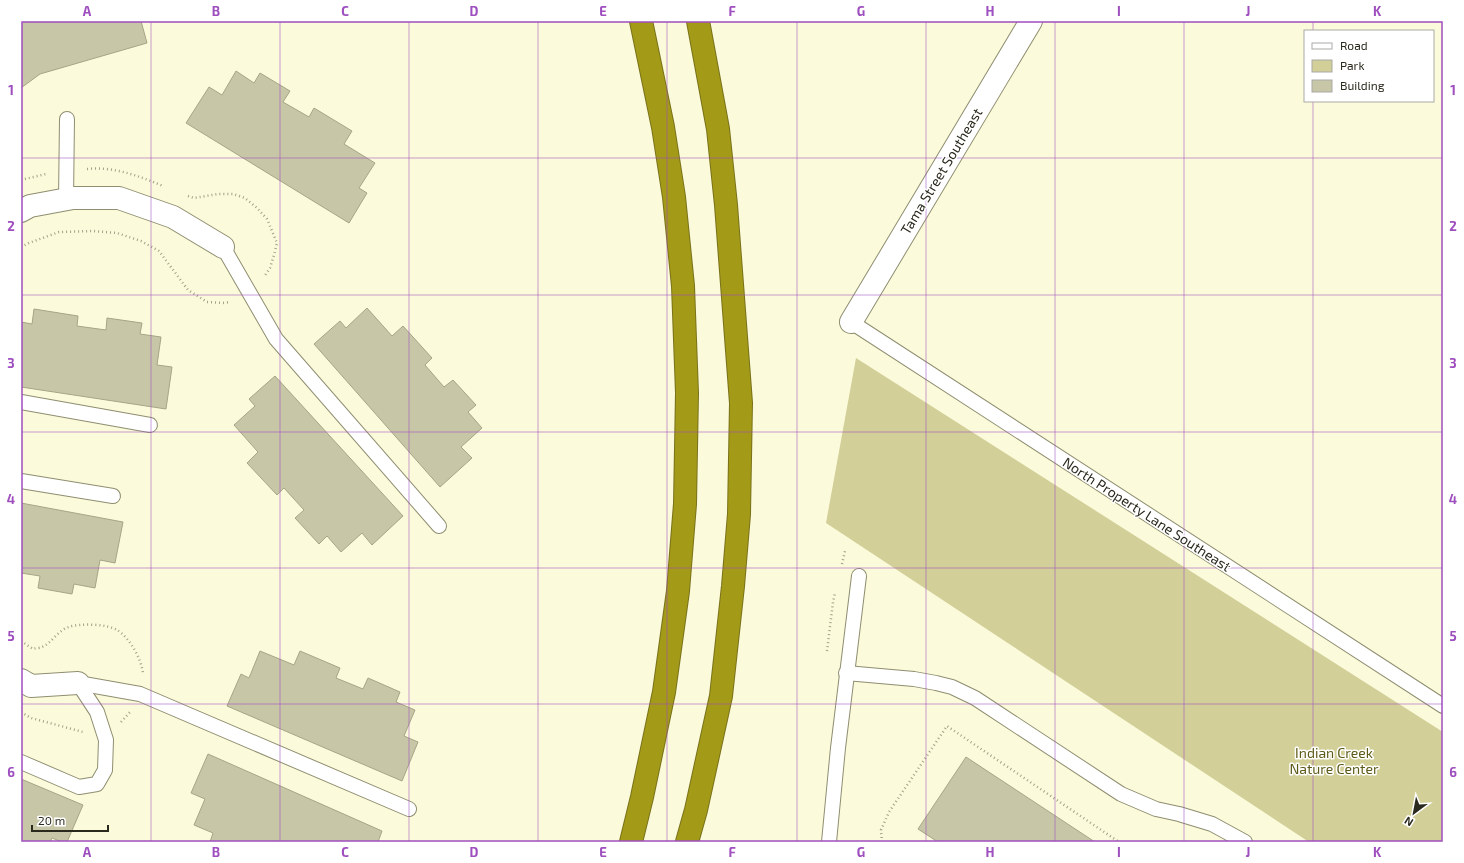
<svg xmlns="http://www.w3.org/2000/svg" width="1464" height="863" font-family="'Exo 2',sans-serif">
	<rect width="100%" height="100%" fill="#fbfada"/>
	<path fill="#d2cf99" d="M856,358L1443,732V842H1309L826,523Z"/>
	<g fill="#c7c6a7" stroke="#a7a587">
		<path d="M23,21H141L147,43L40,74L21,88V22Z"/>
		<path d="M236,71L254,83L260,73L290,91L283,102L309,117L314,108L352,131L344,144L375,163L359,188L367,193L349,223L186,123L209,87L222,95Z"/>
		<path d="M367,308L392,336L403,326L432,358L425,365L444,387L453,380L476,405L468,412L482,428L461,447L472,458L440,487L314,344L340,321L346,328Z"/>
		<path d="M34,309L78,316L77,326L106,330L107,318L142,323L140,334L161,337L157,365L172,367L166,409L21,387V322L32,324Z"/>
		<path d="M275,376L403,516L372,545L362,533L341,552L327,536L319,544L295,518L304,510L284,488L277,495L247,463L258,452L234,425L255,406L249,399Z"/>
		<path d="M21,503L123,522L115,563L100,560L95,588L74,584L72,594L38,588L40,576L21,573Z"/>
		<path d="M260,651L294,665L300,651L340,668L336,678L363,689L368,678L400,692L396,702L415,710L404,736L418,742L402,781L227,706L241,674L249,678Z"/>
		<path d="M208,754L382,831L378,842H210L213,833L194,825L205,799L191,793Z"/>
		<path d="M966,757L1095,842H938L918,829Z"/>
		<path d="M21,779L83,805L67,842H62L52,838L50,842H21Z"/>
	</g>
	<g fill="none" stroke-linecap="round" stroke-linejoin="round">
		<g stroke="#8f8e71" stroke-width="16">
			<g id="lane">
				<path d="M66,199L67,119"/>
				<path d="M223,247L276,339L439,526"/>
				<path d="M851,322L1443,706"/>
				<path d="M21,402L150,425"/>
				<path d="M21,481L113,496"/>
				<path d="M846,673L914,679L936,683L952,687L975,698L1121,794L1156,809L1179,814L1212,824L1245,842"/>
				<path d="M78,683L140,694L409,809"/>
				<path d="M21,762L79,787L97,784L105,770L106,740L97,712L78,683"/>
				<path d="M829,842L838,748L859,576"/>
			</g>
		</g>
		<g stroke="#8f8e71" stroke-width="24">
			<g id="street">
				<path d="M21,211L30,206L73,198H119L173,217L223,247"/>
				<path d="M851,322L1031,21"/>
				<path d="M21,680L31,686L78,683"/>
			</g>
		</g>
		<g stroke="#79721a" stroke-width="24">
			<g id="highway">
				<path d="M631,842L642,797L664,692L678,591L685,504L687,393L683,286L674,197L663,127L641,21"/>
				<path d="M687,842L696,810L721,696L733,586L739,514L741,403L726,205L718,129L698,21"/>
			</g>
		</g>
		<g stroke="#a3a28a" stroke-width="2.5" stroke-dasharray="1 3" stroke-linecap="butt">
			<path d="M87,169C113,166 139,176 163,186"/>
			<path d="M21,180L46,174"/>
			<path d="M188,196L194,198L218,194H233L245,198L257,208L267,219L277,243L274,255L270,268L264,277"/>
			<path d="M21,247L29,243L59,232L93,231L117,233L141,241L159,251L188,290L207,302L222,303L231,302"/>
			<path d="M842,564L845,551"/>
			<path d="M21,641L33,649C36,648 40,648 42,647C52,643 58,630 69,627C80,623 108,624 117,630C130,638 142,660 143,674"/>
			<path d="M827,651L833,602L835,593"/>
			<path d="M21,712L31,718L83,732"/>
			<path d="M121,722L130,712"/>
			<path d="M882,842L881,830L889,812L947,726L1119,842"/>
		</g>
		<use href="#lane" stroke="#fff" stroke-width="14"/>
		<use href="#street" stroke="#fff" stroke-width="22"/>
		<use href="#highway" stroke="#a39a18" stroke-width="22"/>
	</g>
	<path fill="none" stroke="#9e4ebe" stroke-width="1" stroke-opacity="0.55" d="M151,21V842M280,21V842M409,21V842M538,21V842M667,21V842M797,21V842M926,21V842M1055,21V842M1184,21V842M1313,21V31M1313,101V842M21,158H1443M21,295H1443M21,432H1443M21,568H1443M21,704H1443"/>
	<g text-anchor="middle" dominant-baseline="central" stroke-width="3" stroke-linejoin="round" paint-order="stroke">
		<g font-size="14" fill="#2a291d" stroke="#fff">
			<text transform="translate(941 171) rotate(-59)">Tama Street Southeast</text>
			<text transform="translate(1147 514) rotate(33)">North Property Lane Southeast</text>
		</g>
		<g font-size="14" fill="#5e5a19" stroke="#fff">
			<text x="1334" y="752">Indian Creek<tspan x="1334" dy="16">Nature Center</tspan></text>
		</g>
	</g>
	<rect width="1464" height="863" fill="none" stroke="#ffffff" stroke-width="44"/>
	<rect x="1304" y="30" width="130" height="72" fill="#ffffff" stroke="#aaa9a5"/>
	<rect x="1312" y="43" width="20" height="6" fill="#ffffff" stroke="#aaa9a5"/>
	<text x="1340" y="50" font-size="12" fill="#2a291d">Road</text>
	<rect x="1312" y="60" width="20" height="12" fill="#d2cf99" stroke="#aaa9a5"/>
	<text x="1340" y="70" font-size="12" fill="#2a291d">Park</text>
	<rect x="1312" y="80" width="20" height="12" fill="#c7c6a7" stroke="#aaa9a5"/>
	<text x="1340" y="90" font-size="12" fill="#2a291d">Building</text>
	<g transform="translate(1414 813) rotate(212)" stroke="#ffffff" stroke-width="3" paint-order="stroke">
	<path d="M0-3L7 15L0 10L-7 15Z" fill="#2a291d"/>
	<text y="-6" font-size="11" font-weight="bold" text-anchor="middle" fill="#2a291d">N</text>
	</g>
	<path d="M32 825v6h76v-6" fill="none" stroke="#2a291d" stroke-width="2"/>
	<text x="38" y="825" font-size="12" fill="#2a291d" stroke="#ffffff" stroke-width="3" paint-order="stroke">20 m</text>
	<rect x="22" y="22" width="1420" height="819" fill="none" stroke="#9e4ebe" stroke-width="1.5"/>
	<g font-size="13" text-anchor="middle" font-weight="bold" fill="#9e4ebe">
		<text x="87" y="16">A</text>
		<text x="216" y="16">B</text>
		<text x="345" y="16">C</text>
		<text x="474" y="16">D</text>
		<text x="603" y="16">E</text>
		<text x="732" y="16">F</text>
		<text x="861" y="16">G</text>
		<text x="990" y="16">H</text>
		<text x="1119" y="16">I</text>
		<text x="1248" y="16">J</text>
		<text x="1377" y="16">K</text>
		<text x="11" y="95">1</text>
		<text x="1453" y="95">1</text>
		<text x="11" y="231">2</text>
		<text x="1453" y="231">2</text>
		<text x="11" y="368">3</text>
		<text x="1453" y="368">3</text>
		<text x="11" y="504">4</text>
		<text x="1453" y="504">4</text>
		<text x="11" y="641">5</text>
		<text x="1453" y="641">5</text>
		<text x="11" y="777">6</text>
		<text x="1453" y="777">6</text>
		<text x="87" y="857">A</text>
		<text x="216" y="857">B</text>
		<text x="345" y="857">C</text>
		<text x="474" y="857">D</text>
		<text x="603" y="857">E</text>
		<text x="732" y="857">F</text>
		<text x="861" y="857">G</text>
		<text x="990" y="857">H</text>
		<text x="1119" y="857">I</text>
		<text x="1248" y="857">J</text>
		<text x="1377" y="857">K</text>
	</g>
</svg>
